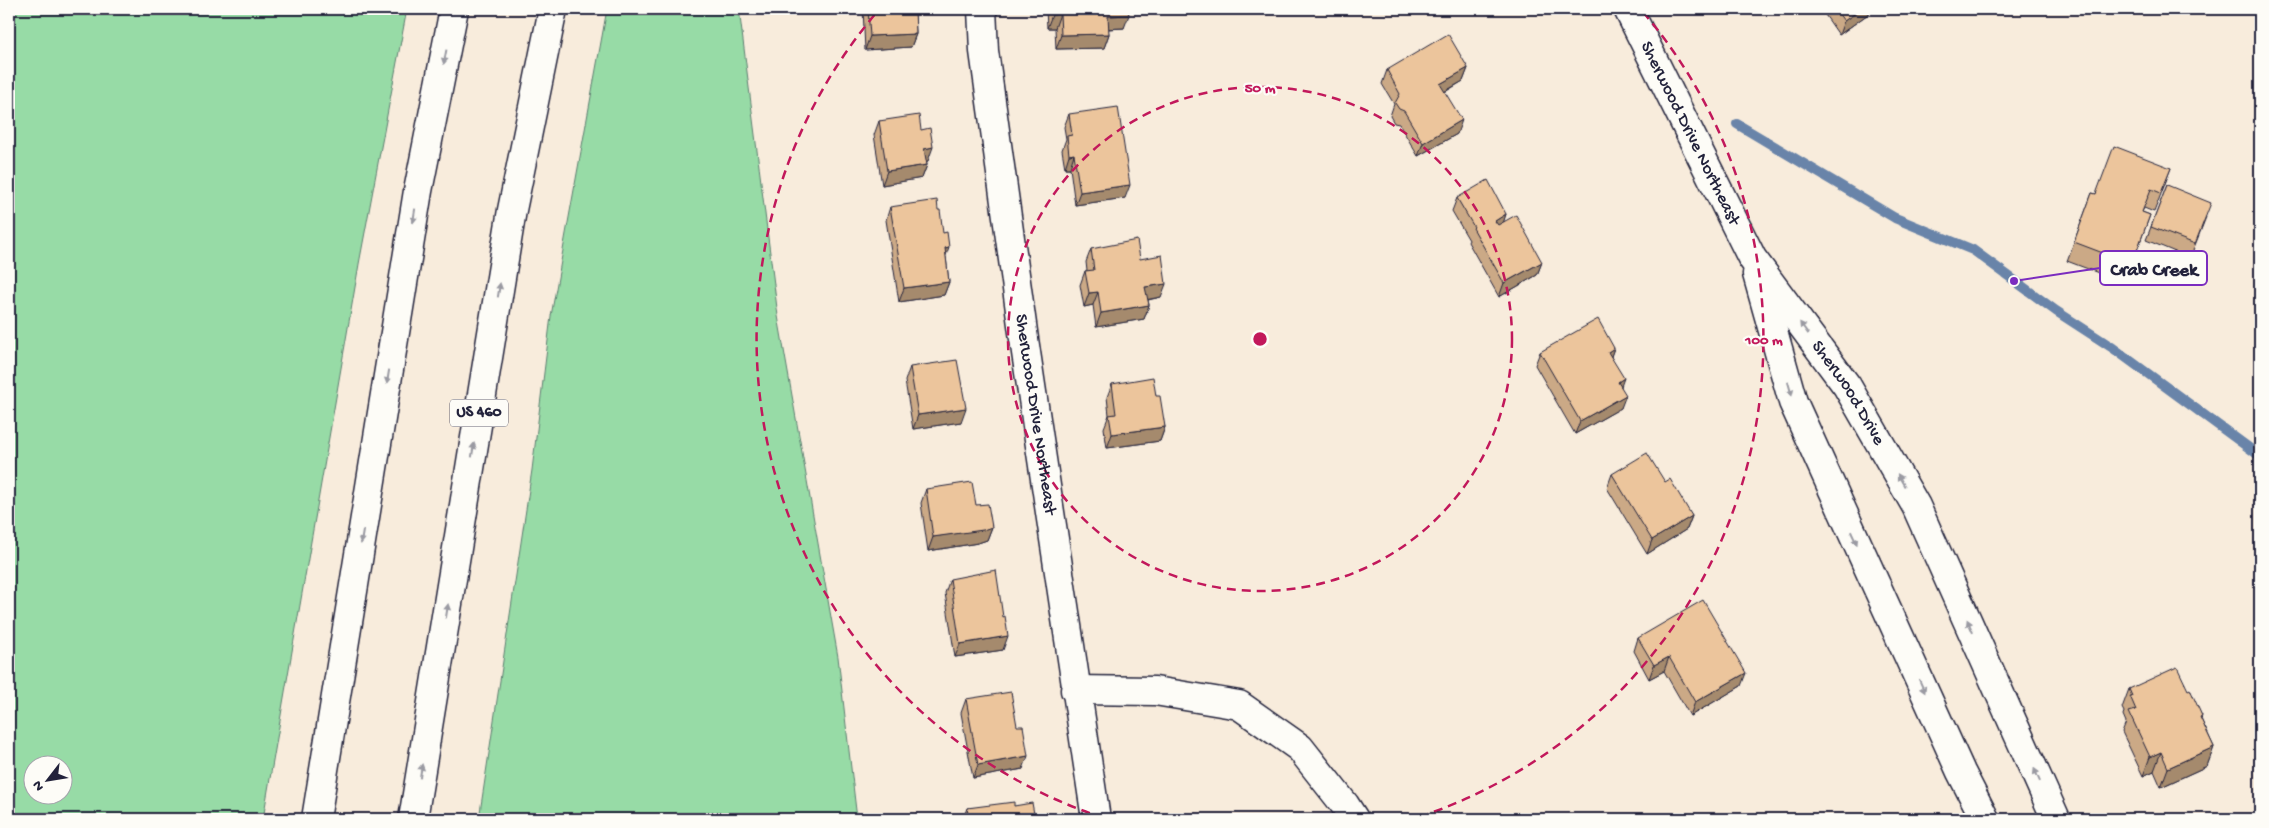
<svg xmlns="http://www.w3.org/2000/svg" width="2269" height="828" font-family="'Gochi Hand',sans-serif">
	<rect width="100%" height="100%" fill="#f8ecdc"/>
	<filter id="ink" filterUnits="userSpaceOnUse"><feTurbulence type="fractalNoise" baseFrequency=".02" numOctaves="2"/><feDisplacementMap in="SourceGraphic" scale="10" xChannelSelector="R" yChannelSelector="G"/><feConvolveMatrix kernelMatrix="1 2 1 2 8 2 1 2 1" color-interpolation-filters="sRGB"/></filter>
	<g filter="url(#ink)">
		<g fill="#97dba6" stroke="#5c7e70" fill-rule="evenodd">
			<path d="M9,9H407L359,264L263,819H9ZM32,766H62V796H32Z"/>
			<path d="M607,9H739L778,316L838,657L857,819H479L532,470L551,316Z"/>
		</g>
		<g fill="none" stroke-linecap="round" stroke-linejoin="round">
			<path stroke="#6984a9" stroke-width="10" d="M1737,124L1895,218L1973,250L2056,311L2113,348L2260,456"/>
			<g stroke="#22223b" stroke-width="31">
				<g id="minor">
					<path id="s1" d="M982,9L984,51L1024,339L1096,819"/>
					<path id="s2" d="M1628,9L1752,258L1847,386L1916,506L2056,819"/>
					<path d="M1757,274L1793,402L1961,772L1985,819"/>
					<path d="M1075,690L1155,691L1239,705L1300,748L1345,805L1354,819"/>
				</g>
			</g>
			<g stroke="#22223b" stroke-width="31">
				<g id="motorway">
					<path d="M316,819L418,191L454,9"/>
					<path d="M413,819L512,210L553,9"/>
				</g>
			</g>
			<use href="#minor" stroke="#fdfcf7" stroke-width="28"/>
			<use href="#motorway" stroke="#fdfcf7" stroke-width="28"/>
		</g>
		<g fill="#cba986" stroke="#22223b">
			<path d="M863,9H915L916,34L911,47L865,50Z"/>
			<path d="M1046,9H1128L1124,28L1108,29L1109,34L1104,48L1056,49L1055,28H1047Z"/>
			<path d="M1821,9H1875L1839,35Z"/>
			<path d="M1468,68L1463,81L1445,92L1457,134L1418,156L1399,124L1394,123L1390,116L1394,104L1382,84L1387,70Z"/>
			<path d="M1069,114L1125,198L1075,205L1070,168H1065L1062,150L1066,139L1064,127Z"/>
			<path d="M879,121L921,130L928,161H926L927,165L922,178L882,185L874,135Z"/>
			<path d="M2171,168L2154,212L2144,208L2142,212L2150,215L2125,283L2067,261L2092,193L2096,194Z"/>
			<path d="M2167,185L2206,217L2190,258L2146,240Z"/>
			<path d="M1457,198L1506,214L1503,222L1542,262L1537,275L1499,297L1468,242L1469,240L1452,211Z"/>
			<path d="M890,207L946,257L949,282L944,295L899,302L886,220Z"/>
			<path d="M1091,249L1140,259L1161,297L1148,300L1149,305L1144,319L1096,327L1093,305L1084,307L1080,285L1085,271H1087L1086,262Z"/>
			<path d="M1614,348L1611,356L1621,386V408L1575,434L1535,365L1540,352Z"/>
			<path d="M910,367L961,422L913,429L905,381Z"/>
			<path d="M1112,384L1156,396L1165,427L1160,441L1107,448L1104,428L1109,415L1107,397Z"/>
			<path d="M1612,474L1665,482L1692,516L1687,529L1647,554L1607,488Z"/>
			<path d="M926,489L976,505L992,527L987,540L978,543L928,551L921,503Z"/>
			<path d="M950,579L1003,650L955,657L945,593Z"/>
			<path d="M1638,638L1741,686L1690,716L1664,671L1649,679L1634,651Z"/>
			<path d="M2129,689L2188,690L2202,716L2201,719L2214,747L2207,766L2161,787L2154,771L2143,776L2122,732L2126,722L2123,715L2124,712L2122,708Z"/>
			<path d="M966,699L1023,769L973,778L961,713Z"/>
			<path d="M1014,806L1035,819H963L967,808Z"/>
		</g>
		<g fill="#a58a6d" stroke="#22223b">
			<path d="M1861,9H1875L1839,35L1844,21Z"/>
			<path d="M1060,14L1055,28H1047L1052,15Z"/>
			<path d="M1129,15L1124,28L1103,29L1108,16Z"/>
			<path d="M916,34L911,47L865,50L870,36Z"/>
			<path d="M1109,34L1104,48L1056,49L1061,35Z"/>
			<path d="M1468,68L1463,81L1435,97L1440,84Z"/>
			<path d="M1462,120L1457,134L1418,156L1423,143Z"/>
			<path d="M933,147L928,161L919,163L924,149Z"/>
			<path d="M1074,154L1070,168H1065L1069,155Z"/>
			<path d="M927,165L922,178L882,185L887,171Z"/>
			<path d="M1130,185L1125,198L1075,205L1080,192Z"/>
			<path d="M1506,214L1502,227L1490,234L1495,221Z"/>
			<path d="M949,247L944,261L945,248Z"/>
			<path d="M1542,262L1537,275L1499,297L1504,283Z"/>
			<path d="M949,282L944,295L899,302L904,288Z"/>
			<path d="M1166,284L1161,297L1140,301L1145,287Z"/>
			<path d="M1098,292L1093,305L1084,307L1089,293Z"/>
			<path d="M1149,305L1144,319L1096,327L1101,313Z"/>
			<path d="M1614,348L1609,362L1608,352Z"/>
			<path d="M1624,378L1619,392L1618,382Z"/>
			<path d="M1626,395L1621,408L1575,434L1580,421Z"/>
			<path d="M966,408L961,422L913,429L918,415Z"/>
			<path d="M1165,427L1160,441L1107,448L1112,434Z"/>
			<path d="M1692,516L1687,529L1647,554L1652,540Z"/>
			<path d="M992,527L987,540L978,543L928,551L933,537Z"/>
			<path d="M1008,636L1003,650L955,657L960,644Z"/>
			<path d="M1669,657L1664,671L1649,679L1654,665Z"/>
			<path d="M1746,673L1741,686L1690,716L1695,702Z"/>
			<path d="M2214,747L2207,766L2161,787L2168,768Z"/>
			<path d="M2161,752L2154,771L2143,776L2150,757Z"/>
			<path d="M1028,756L1023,769L973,778L978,765Z"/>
		</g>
		<g fill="#ecc59c" stroke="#22223b">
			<path d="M868,9H915L916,34L870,36Z"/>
			<path d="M1052,9H1128L1129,15L1108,16L1109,34L1061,35L1060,14L1052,15Z"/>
			<path d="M1835,9H1861L1844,21Z"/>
			<path d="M1448,34L1468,68L1440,84L1462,120L1423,143L1404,111L1399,109L1395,103L1400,94L1387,70Z"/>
			<path d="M1118,107L1130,185L1080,192L1074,154L1069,155L1067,136L1072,135L1069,114Z"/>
			<path d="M919,115L921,130L930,128L933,147L924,149L927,165L887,171L879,121Z"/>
			<path d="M2114,146L2171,168L2161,193L2151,189L2142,212L2150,215L2132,264L2074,242L2092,193L2096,194Z"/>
			<path d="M1488,180L1506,214L1495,221L1498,225L1516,215L1542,262L1504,283L1473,228L1474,227L1457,198Z"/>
			<path d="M2167,185L2211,203L2195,244L2151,227Z"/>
			<path d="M937,200L938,210H940L943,233L947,232L949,247L945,248L949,282L904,288L890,207Z"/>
			<path d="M1137,240L1140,259L1162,255L1166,284L1145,287L1149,305L1101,313L1098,292L1089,293L1085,271L1094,270L1091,249Z"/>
			<path d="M1598,319L1614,348L1608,352L1624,378L1618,382L1626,395L1580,421L1540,352Z"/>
			<path d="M957,360L966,408L918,415L910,367Z"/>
			<path d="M1153,377L1156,396H1160L1165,427L1112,434L1109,415L1116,414L1112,384Z"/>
			<path d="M1647,453L1665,482L1670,479L1692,516L1652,540L1612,474Z"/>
			<path d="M972,482L976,505L988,504L992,527L983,530L933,537L926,489Z"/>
			<path d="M996,570L1003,617L1005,616L1008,636L960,644L950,579Z"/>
			<path d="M1703,600L1746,673L1695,702L1669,657L1654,665L1638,638Z"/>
			<path d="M2177,667L2188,690L2190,689L2202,716L2200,717L2214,747L2168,768L2161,752L2150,757L2129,712L2136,710L2130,696H2132L2129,689Z"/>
			<path d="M1011,692L1017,726H1023L1028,756L978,765L966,699Z"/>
			<path d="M1014,802V806L1032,803L1035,819H969L967,808Z"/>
		</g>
		<defs><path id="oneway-solid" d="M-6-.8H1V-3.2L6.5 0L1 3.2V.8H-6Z" transform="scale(1.25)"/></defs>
		<g fill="#9a9aa2">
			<use href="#oneway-solid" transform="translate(445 57) rotate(101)"/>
			<use href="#oneway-solid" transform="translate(414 216) rotate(99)"/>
			<use href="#oneway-solid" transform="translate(499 290) rotate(-81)"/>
			<use href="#oneway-solid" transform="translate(1804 328) rotate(-126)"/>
			<use href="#oneway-solid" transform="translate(388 377) rotate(99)"/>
			<use href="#oneway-solid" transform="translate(1790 389) rotate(74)"/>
			<use href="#oneway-solid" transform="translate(473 450) rotate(-81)"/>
			<use href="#oneway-solid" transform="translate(1901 480) rotate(-120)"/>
			<use href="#oneway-solid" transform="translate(362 537) rotate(99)"/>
			<use href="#oneway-solid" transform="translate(1854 538) rotate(65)"/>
			<use href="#oneway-solid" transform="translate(447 611) rotate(-81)"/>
			<use href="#oneway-solid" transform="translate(1970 626) rotate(-114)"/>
			<use href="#oneway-solid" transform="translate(1922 686) rotate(66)"/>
			<use href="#oneway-solid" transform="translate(421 771) rotate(-81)"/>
			<use href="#oneway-solid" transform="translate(2037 775) rotate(-114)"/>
		</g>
	</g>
	<g fill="none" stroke="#c2185b" stroke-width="2.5" stroke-dasharray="9 6">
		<circle cx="1260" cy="339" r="252"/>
		<path d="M1104 818A504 504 0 0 1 877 12M1643 12A504 504 0 0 1 1416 818"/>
	</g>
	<g text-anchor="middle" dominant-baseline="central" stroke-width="4.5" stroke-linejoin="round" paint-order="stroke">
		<rect fill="#fdfcf7" stroke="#646373" stroke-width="1" x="450" y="399.5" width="58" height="27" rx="4"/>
		<g font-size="16" font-weight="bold" fill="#22223b">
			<text x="479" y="413">US 460</text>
		</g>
		<g font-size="18" fill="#22223b" stroke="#fdfcf7">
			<text stroke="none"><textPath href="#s2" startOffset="139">Sherwood Drive Northeast</textPath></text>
			<text stroke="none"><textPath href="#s2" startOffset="444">Sherwood Drive</textPath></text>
			<text stroke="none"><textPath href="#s1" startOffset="409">Sherwood Drive Northeast</textPath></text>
		</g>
	</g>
	<circle cx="1260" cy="339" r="8" fill="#c2185b" stroke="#fdfcf7" stroke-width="2.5"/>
	<g font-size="15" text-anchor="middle" font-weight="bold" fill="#c2185b" stroke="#fdfcf7" stroke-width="4.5" stroke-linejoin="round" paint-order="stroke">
		<text x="1260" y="92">50 m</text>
		<text x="1764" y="344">100 m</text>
	</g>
	<path fill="none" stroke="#7b2cbf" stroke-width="2" d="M2014 281L2100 268"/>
	<circle fill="#7b2cbf" stroke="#fdfcf7" stroke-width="2" cx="2014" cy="281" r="5"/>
	<rect fill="#fdfcf7" stroke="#7b2cbf" stroke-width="2" x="2100" y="251" width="107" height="34" rx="5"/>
	<g font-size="19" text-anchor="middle" font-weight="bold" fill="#22223b">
		<text x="2154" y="275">Crab Creek</text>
	</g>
	<rect width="2269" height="828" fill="none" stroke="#fdfcf7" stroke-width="30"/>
	<rect x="15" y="15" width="2239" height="798" fill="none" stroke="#22223b" stroke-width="2" filter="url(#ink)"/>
	<g transform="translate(48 780) rotate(239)"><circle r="24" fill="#fdfcf7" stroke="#a5a5ac"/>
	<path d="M0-4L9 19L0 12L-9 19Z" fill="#22223b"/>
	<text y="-8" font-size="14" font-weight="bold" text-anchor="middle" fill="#22223b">N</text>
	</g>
</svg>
